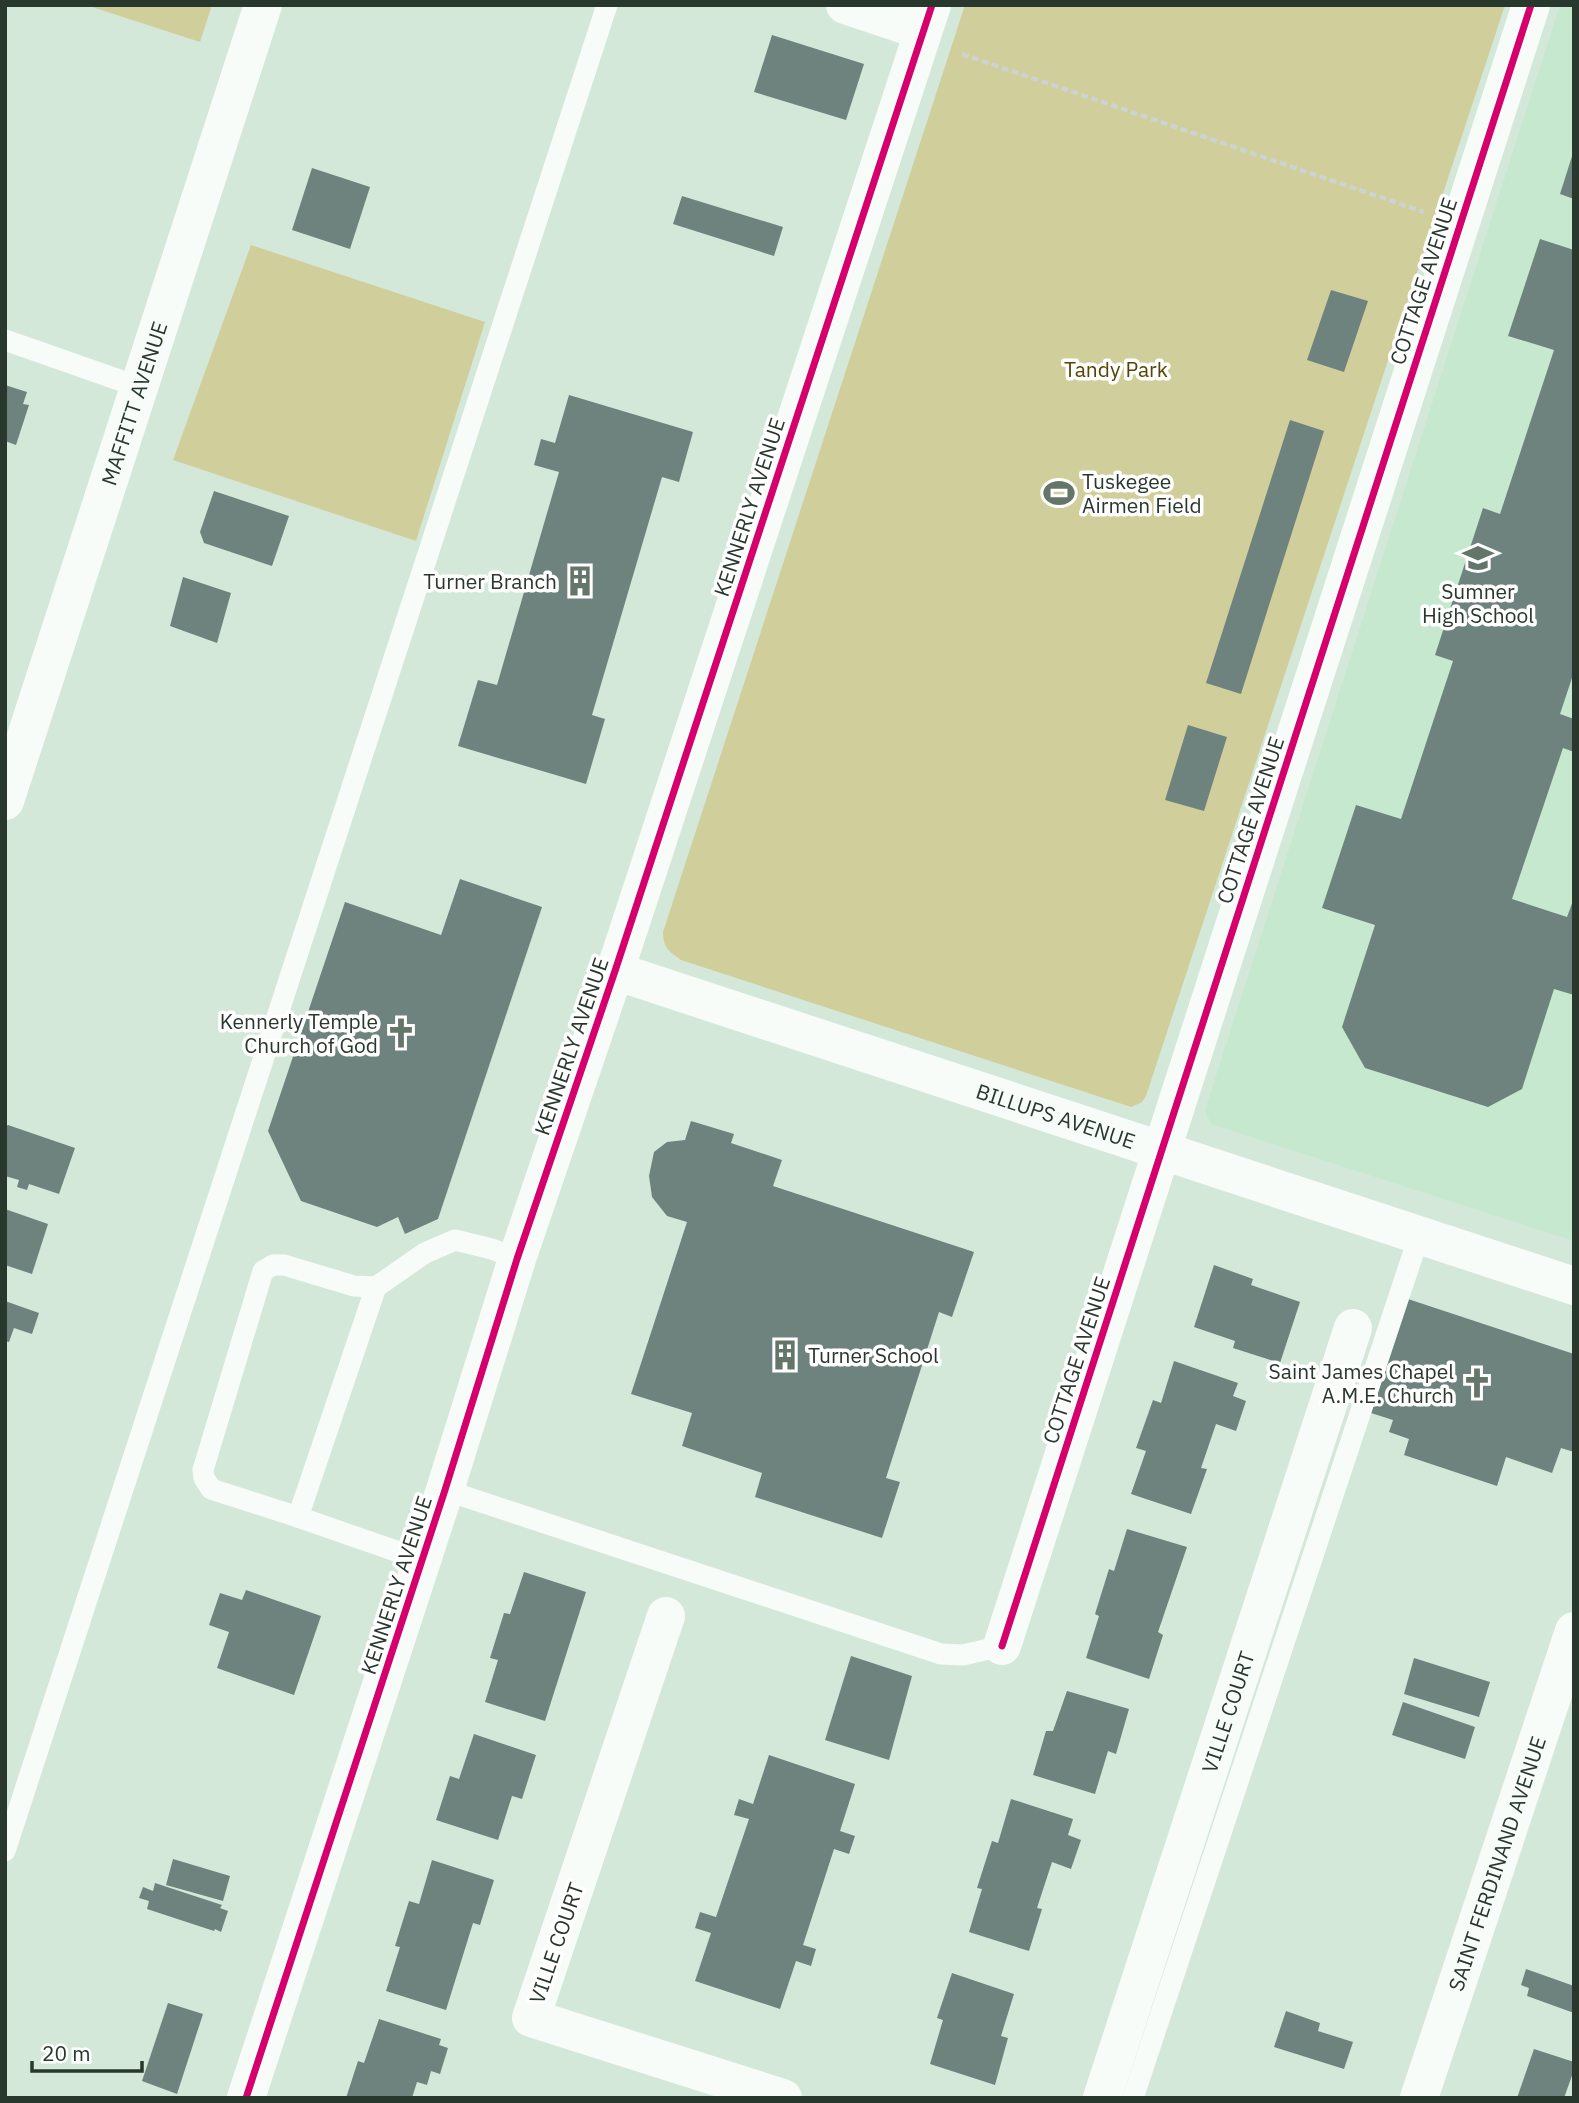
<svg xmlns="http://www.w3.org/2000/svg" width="1579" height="2103" font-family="'IBM Plex Sans',sans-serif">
	<rect width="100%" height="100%" fill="#d3e8d9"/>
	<path fill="#c5e8cf" d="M1560,5H1574V1241L1211,1124L1205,1110Z"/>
	<g fill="#d0ce9b">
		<path d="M86,5H212L200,42Z"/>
		<path d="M965,5H1505L1146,1096L1142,1102L1131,1107L681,960C668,951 663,947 663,932Z"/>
		<path d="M251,245L485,322L416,541L173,460Z"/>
	</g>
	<g fill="#6f837e">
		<path d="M772,35L864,64L846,120L754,92Z"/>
		<path d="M1573,153H1574V199L1560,194Z"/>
		<path d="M312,168L370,187L350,249L292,230Z"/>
		<path d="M682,196L783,227L774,256L673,224Z"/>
		<path d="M1540,239L1574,250V672L1560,714L1574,719V752L1563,748L1512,899L1567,917L1574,898V995L1554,989L1522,1089L1488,1107L1365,1068L1342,1027L1375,925L1322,908L1356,805L1401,819L1453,661L1435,655L1483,508L1500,514L1554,350L1508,336Z"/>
		<path d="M1331,290L1368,301L1344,372L1307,360Z"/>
		<path d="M5,385L27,392L23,404L29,405L16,445L5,441Z"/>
		<path d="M569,395L693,432L679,482L662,477L592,715L605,719L586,784L458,746L478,680L497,685L559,472L534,465L541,439L555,443Z"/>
		<path d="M1290,420L1324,431L1241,694L1206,683Z"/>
		<path d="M214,491L289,516L272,566L204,543L200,532Z"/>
		<path d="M183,577L231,593L217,643L170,626Z"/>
		<path d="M1188,725L1227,737L1204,811L1165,800Z"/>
		<path d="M460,879L542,907L438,1219L405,1234L398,1217L377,1227L301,1201L268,1131L345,902L441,935Z"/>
		<path d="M691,1121L734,1134L731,1143L782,1160L773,1186L974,1252L952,1317L939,1312L886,1478L900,1482L882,1538L755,1497L762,1473L682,1446L692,1413L631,1394L687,1222L667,1216L652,1197L649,1176L654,1152L667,1142L685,1140Z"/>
		<path d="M8,1125L75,1148L59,1194L29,1184L27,1190L17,1187L19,1180L5,1176V1127Z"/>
		<path d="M5,1209L48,1224L32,1274L5,1265Z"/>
		<path d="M1214,1265L1253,1279L1251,1285L1300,1302L1280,1363L1233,1348L1235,1341L1194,1327Z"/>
		<path d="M1408,1299L1574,1354V1452L1561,1448L1552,1473L1506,1457L1497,1486L1404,1455L1409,1439L1389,1432L1393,1420L1371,1413Z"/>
		<path d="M5,1301L39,1313L32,1334L14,1328L9,1342L5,1341Z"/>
		<path d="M1174,1361L1238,1383L1233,1396L1246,1401L1236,1431L1216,1424L1201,1468L1207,1469L1191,1514L1131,1494L1146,1451L1136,1448L1153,1400L1161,1403Z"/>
		<path d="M1127,1529L1187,1547L1158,1632L1163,1635L1149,1679L1086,1658L1099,1616L1095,1614L1109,1569L1114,1571Z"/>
		<path d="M524,1572L586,1592L545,1721L485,1702L498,1660L490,1658L504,1613L510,1614Z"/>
		<path d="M246,1590L321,1616L294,1695L217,1668L229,1632L209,1625L220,1593L242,1600Z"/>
		<path d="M851,1656L912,1676L889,1760L825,1740Z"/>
		<path d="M1414,1658L1490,1682L1479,1717L1404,1694Z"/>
		<path d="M1067,1691L1129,1709L1116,1754L1108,1751L1095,1794L1033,1775L1046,1731H1053Z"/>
		<path d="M1403,1702L1475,1727L1465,1759L1392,1735Z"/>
		<path d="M474,1734L536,1755L522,1799L512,1796L498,1840L436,1820L450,1776L459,1779Z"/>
		<path d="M769,1755L855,1784L840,1831L855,1836L849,1854L834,1849L803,1945L816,1949L811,1966L796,1961L780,2009L695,1981L711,1933L695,1928L700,1912L716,1917L749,1819L734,1815L739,1799L753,1804Z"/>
		<path d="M1011,1799L1073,1819L1068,1835L1081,1840L1071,1869L1052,1862L1037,1908L1042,1909L1029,1951L969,1932L982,1889L977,1888L992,1841L998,1843Z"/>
		<path d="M173,1859L230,1876L223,1901L166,1885Z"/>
		<path d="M432,1860L494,1880L480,1925L473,1923L446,2010L386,1991L400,1947L395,1946L409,1901L419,1904Z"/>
		<path d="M155,1883L222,1905L220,1908L228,1911L221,1932L215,1929L214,1931L147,1909L149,1901L139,1898L143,1887L153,1891Z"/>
		<path d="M1526,1969L1574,1986V2013L1527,1996L1529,1988L1521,1985Z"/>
		<path d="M952,1973L1014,1994L1001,2036L1008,2038L995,2085L930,2064L943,2020L937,2018Z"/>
		<path d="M168,2003L203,2014L177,2094L142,2081Z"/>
		<path d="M1286,2011L1320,2023L1318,2031L1353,2042L1344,2069L1274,2047Z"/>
		<path d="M379,2019L441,2039L439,2045L448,2048L440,2074L431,2071L427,2085L417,2082L412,2098H346L358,2061L364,2063Z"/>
		<path d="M1534,2049L1574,2062V2070L1564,2098H1517Z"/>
	</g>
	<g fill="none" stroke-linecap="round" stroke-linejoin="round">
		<path stroke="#cdd3cf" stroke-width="4.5" stroke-dasharray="7 3.5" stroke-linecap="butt" d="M962,54L1424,212"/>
		<g stroke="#f8fcf9" stroke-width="21">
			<path d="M5,340L139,387"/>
			<path d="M445,1490L941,1654L963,1655L1002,1646"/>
			<path d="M298,1517L211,1489L204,1478L203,1470L263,1271L273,1265H284L354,1286L376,1287"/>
			<path d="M422,1560L298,1517L376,1287L425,1253L455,1240L492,1249L517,1259"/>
			<path d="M5,1851L607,5"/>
			<path d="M1133,2098L1419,1236"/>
		</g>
		<g stroke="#f8fcf9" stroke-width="38">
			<path d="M845,5L923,31"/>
			<path id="s1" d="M5,801L263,5"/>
			<path id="s2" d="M615,971L1574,1286"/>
			<path d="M666,1616L531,2018L783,2098"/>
			<path d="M1002,1646L1531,5"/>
			<path d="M246,2098L445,1490L517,1259L615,971L932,5"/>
			<path id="s3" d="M1102,2098L1353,1328"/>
			<path id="s4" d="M1419,2098L1574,1631"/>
		</g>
		<g stroke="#fff" stroke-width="11">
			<g id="cycleway">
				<path d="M1002,1646L1531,5"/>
				<path d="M246,2098L445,1490L517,1259L615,971L932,5"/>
			</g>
		</g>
		<use href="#cycleway" stroke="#d6006c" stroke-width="7"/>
	</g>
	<defs>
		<g id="stadium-bare" transform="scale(2.415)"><path d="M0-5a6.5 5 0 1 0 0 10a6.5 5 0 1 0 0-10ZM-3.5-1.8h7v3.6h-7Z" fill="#647669" stroke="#fff" stroke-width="2.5" paint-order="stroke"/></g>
		<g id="school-bare" transform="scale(2.415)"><path d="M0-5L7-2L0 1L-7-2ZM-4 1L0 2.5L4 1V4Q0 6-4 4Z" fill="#647669" stroke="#fff" stroke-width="2.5" paint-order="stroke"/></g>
		<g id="building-bare" transform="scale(2.415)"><path d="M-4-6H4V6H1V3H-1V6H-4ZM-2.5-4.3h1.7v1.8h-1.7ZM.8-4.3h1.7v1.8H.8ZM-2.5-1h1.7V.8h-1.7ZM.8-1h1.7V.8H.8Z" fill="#647669" stroke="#fff" stroke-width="2.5" paint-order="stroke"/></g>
		<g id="church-bare" transform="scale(2.415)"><path d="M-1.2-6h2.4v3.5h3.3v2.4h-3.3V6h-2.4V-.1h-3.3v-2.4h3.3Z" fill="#647669" stroke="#fff" stroke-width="2.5" paint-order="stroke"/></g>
	</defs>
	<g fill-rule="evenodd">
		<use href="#stadium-bare" x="1059" y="493"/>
		<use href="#school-bare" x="1478" y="558"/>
		<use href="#building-bare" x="580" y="581"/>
		<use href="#church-bare" x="401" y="1033"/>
		<use href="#building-bare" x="785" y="1355"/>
		<use href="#church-bare" x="1477" y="1383"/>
	</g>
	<g text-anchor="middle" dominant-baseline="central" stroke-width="7" stroke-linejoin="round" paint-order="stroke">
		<g font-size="21" fill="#29382d" stroke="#fff">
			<text transform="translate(1423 281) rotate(-72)">COTTAGE AVENUE</text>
			<text stroke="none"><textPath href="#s1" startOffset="418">MAFFITT AVENUE</textPath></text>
			<text transform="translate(749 507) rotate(-72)">KENNERLY AVENUE</text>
			<text transform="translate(1250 820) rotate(-72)">COTTAGE AVENUE</text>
			<text transform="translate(571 1046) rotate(-71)">KENNERLY AVENUE</text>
			<text stroke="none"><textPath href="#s2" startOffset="464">BILLUPS AVENUE</textPath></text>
			<text transform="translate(1076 1360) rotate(-72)">COTTAGE AVENUE</text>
			<text transform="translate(396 1585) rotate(-72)">KENNERLY AVENUE</text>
			<text stroke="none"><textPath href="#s3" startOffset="406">VILLE COURT</textPath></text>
			<text stroke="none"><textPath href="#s4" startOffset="247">SAINT FERDINAND AVENUE</textPath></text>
			<text transform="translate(556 1943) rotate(-71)">VILLE COURT</text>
		</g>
		<g font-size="21" fill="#554504" stroke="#fff">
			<text x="1116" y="369">Tandy Park</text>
		</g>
		<g font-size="21" fill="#29382d" stroke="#fff" text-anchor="end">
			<text x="1082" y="481" text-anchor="start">Tuskegee<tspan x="1082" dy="24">Airmen Field</tspan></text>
			<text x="557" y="581">Turner Branch</text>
			<text x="1478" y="591" text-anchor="middle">Sumner<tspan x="1478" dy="24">High School</tspan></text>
			<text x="378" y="1021">Kennerly Temple<tspan x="378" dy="24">Church of God</tspan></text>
			<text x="808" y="1355" text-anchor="start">Turner School</text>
			<text x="1454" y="1371">Saint James Chapel<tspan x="1454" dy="24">A.M.E. Church</tspan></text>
		</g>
	</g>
	<rect width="1579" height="2103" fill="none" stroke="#29382d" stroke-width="14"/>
	<path d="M32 2061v10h110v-10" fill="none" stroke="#29382d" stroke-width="3.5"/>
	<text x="42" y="2061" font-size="21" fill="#29382d" stroke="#ffffff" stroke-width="5" paint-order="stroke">20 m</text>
</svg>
